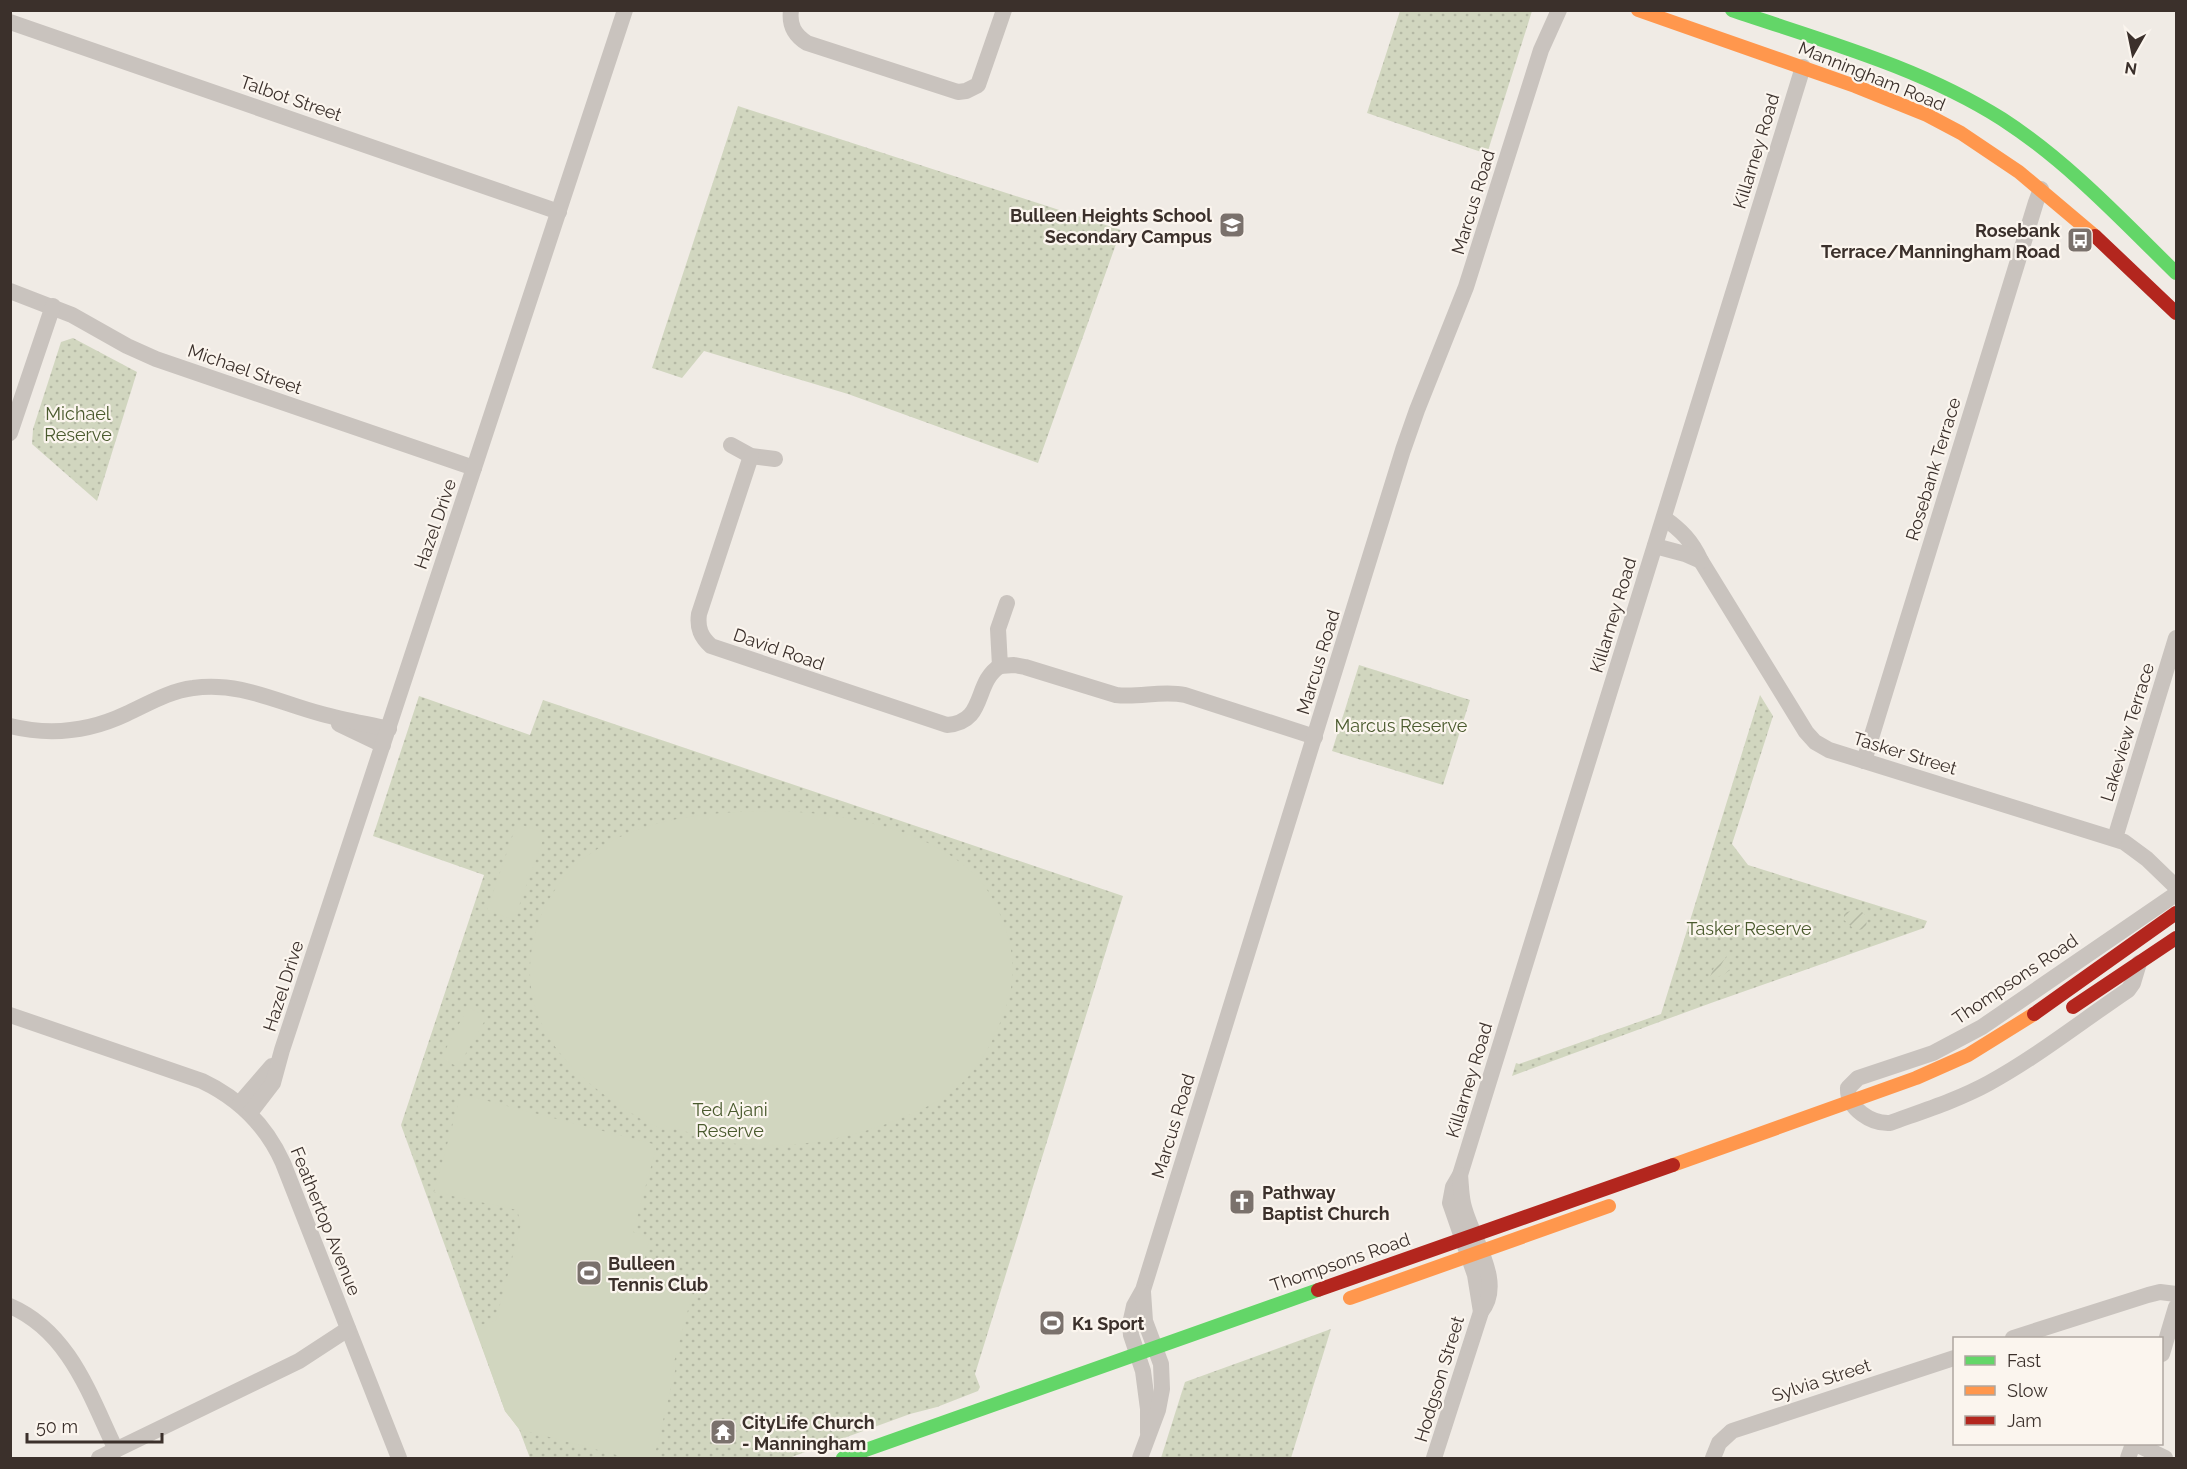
<svg xmlns="http://www.w3.org/2000/svg" width="2187" height="1469" font-family="Raleway,sans-serif">
	<defs>
		<pattern id="park-dots" width="8" height="8" patternUnits="userSpaceOnUse" patternTransform="scale(1.5)"><rect width="8" height="8" fill="#d1d6bf"/><path d="M2 2h.1M6 6h.1" fill="none" stroke="#b4b8a4" stroke-width="1.8" stroke-linecap="round"/></pattern>
		<pattern id="garden-furrows" width="10" height="10" patternUnits="userSpaceOnUse" patternTransform="scale(1.5)"><rect width="10" height="10" fill="#d1d6bf"/><path d="M-1 1l2-2M0 10L10 0M9 11l2-2" fill="none" stroke="#b4b8a4"/></pattern>
	</defs>
	<rect width="100%" height="100%" fill="#f0ebe5"/>
	<g fill="url(#park-dots)">
		<path d="M1400,11H1532L1487,154L1367,113Z"/>
		<path d="M738,106L1121,230L1038,463L848,394L704,351L682,378L652,368Z"/>
		<path d="M73,338L137,372L97,501L32,444L33,429L61,342Z"/>
		<path d="M1359,665L1470,700L1443,785L1332,751Z"/>
		<path d="M1760,695L1773,716L1732,844L1748,865L1927,921L1924,928L1711,1003L1512,1076L1516,1063L1519,1064L1661,1014Z"/>
		<path d="M419,696L530,735L543,700L1123,896L975,1374L980,1387L978,1391L937,1407L910,1414L789,1458H530L519,1429L505,1411L401,1125L484,875L373,836Z"/>
		<path d="M1331,1329L1291,1458H1161L1185,1382Z"/>
	</g>
	<g fill="url(#garden-furrows)">
		<path d="M1854,910L1861,911L1867,917L1866,929L1855,930L1844,920V913Z"/>
		<path d="M1725,954L1727,955L1721,965L1730,970L1723,975L1709,979L1716,963Z"/>
	</g>
	<g fill="#d1d6bf">
		<path d="M779,811C843,813 932,829 978,878C989,890 996,905 1003,921C1013,947 1016,974 1008,1001C998,1031 985,1061 962,1083C944,1100 921,1110 899,1119C832,1146 764,1153 694,1137V1134L673,1128L668,1131C649,1125 632,1114 616,1103C553,1061 513,1004 537,927C545,901 562,876 583,859C638,817 712,811 779,811Z"/>
		<path d="M517,823L545,834L514,920L487,910Z"/>
		<path d="M468,1007L487,1017L458,1067L441,1058Z"/>
		<path d="M461,1094L657,1145L633,1232L650,1237L643,1266L696,1280L673,1366L676,1367L654,1458H628L519,1429L505,1411L475,1327L496,1320L521,1224L517,1210L434,1192Z"/>
	</g>
	<g fill="none" stroke-linecap="round" stroke-linejoin="round">
		<g stroke="#c9c3be" stroke-width="16">
			<path d="M791,10C789,25 794,35 807,43L958,92L966,91L978,85L1004,10"/>
			<path d="M10,22L559,212"/>
			<path d="M10,291L72,315L127,346L156,359L474,468"/>
			<path d="M10,433L53,306"/>
			<path d="M731,445L751,456L775,459"/>
			<path d="M751,456L699,614C697,628 701,637 711,646L947,725C987,722 973,683 1000,666"/>
			<path d="M1664,518C1681,530 1692,541 1701,561L1806,732L1815,742L1829,750L2124,842L2147,859L2176,887"/>
			<path d="M1655,546L1685,554L1701,561"/>
			<path d="M1007,603L998,629L1000,666L1014,665L1025,667L1116,695C1139,698 1162,690 1185,695L1315,737"/>
			<path d="M339,724L383,745"/>
			<path d="M10,726C51,736 88,732 126,714C148,704 169,691 193,688C240,681 279,703 322,714C344,720 367,724 389,729"/>
			<path d="M1864,761L2036,202L2041,189"/>
			<path d="M2115,838L2176,638"/>
			<path d="M2139,963L2133,983L2128,990C2082,1021 2038,1056 1989,1083C1958,1100 1923,1111 1890,1123C1872,1124 1847,1109 1848,1088L1858,1078L1933,1053L1982,1027L2176,894"/>
			<path d="M10,1015L202,1081C240,1099 266,1125 283,1163L399,1458"/>
			<path d="M240,1103L272,1066"/>
			<path d="M250,1113L273,1083L282,1050L625,10"/>
			<path d="M10,1306C70,1332 90,1396 116,1450"/>
			<path d="M1481,1312L1475,1275L1450,1203L1453,1187L1460,1175L1803,67"/>
			<path d="M2013,1338L2148,1295L2160,1292L2176,1294"/>
			<path d="M2162,1354L2176,1307"/>
			<path d="M1148,1433V1409L1143,1371L1131,1335L1130,1324L1134,1306L1143,1290L1403,450L1417,410L1466,287L1541,50L1559,10"/>
			<path d="M2136,1444L2165,1458"/>
			<path d="M99,1458L299,1361L348,1329"/>
			<path d="M1140,1458L1158,1410L1162,1389L1161,1364L1145,1321L1143,1292"/>
			<path d="M1434,1458L1481,1312C1506,1281 1470,1237 1463,1203C1461,1194 1461,1184 1460,1175"/>
			<path d="M1713,1458L1719,1443L1732,1431L1954,1358"/>
			<path d="M2128,1458L2133,1444"/>
		</g>
		<g stroke="#63d668" stroke-width="14">
			<path d="M1732,10C1823,41 1920,67 2002,119C2067,161 2121,219 2176,273"/>
			<path d="M843,1458L1318,1290"/>
		</g>
		<g stroke="#ff974d" stroke-width="14">
			<path d="M1638,10L1855,86L1927,115L1961,133L2019,172L2095,236"/>
			<path d="M1673,1165L1916,1078L1968,1055L2034,1014"/>
			<path d="M1350,1298L1609,1206"/>
		</g>
		<g stroke="#b3261e" stroke-width="14">
			<path d="M2095,236L2176,313"/>
			<path d="M2073,1007L2176,938"/>
			<path d="M2034,1014L2176,913"/>
			<path d="M1318,1290L1673,1165"/>
		</g>
	</g>
	<defs>
		<g id="school-square" transform="scale(1.35)"><rect x="-9" y="-9" width="18" height="18" rx="4" fill="#7a716c" stroke="#fbf5ee"/><path d="M0-5L7-2L0 1L-7-2ZM-4 1L0 2.5L4 1V4Q0 6-4 4Z" fill="#fff"/></g>
		<g id="bus-square" transform="scale(1.35)"><rect x="-9" y="-9" width="18" height="18" rx="4" fill="#7a716c" stroke="#fbf5ee"/><path d="M-5-6H5V4H4V6H2V4H-2V6H-4V4H-5ZM-3.5-4V0h7V-4ZM-3.5 1.2v1.5H-2V1.2ZM2 1.2v1.5H3.5V1.2Z" fill="#fff"/></g>
		<g id="church-square" transform="scale(1.35)"><rect x="-9" y="-9" width="18" height="18" rx="4" fill="#7a716c" stroke="#fbf5ee"/><path d="M-1.2-6h2.4v3.5h3.3v2.4h-3.3V6h-2.4V-.1h-3.3v-2.4h3.3Z" fill="#fff"/></g>
		<g id="stadium-square" transform="scale(1.35)"><rect x="-9" y="-9" width="18" height="18" rx="4" fill="#7a716c" stroke="#fbf5ee"/><path d="M0-5a6.5 5 0 1 0 0 10a6.5 5 0 1 0 0-10ZM-3.5-1.8h7v3.6h-7Z" fill="#fff"/></g>
		<g id="temple-square" transform="scale(1.35)"><rect x="-9" y="-9" width="18" height="18" rx="4" fill="#7a716c" stroke="#fbf5ee"/><path d="M0-6L5-2H3V0L6.5 2.5H4V6H1.5V3h-3V6H-4V2.5H-6.5L-3 0V-2H-5Z" fill="#fff"/></g>
	</defs>
	<g fill-rule="evenodd">
		<use href="#school-square" x="1232" y="225"/>
		<use href="#bus-square" x="2080" y="240"/>
		<use href="#church-square" x="1242" y="1202"/>
		<use href="#stadium-square" x="589" y="1273"/>
		<use href="#stadium-square" x="1052" y="1323"/>
		<use href="#temple-square" x="723" y="1432"/>
	</g>
	<g text-anchor="middle" dominant-baseline="central" stroke-width="4.5" stroke-linejoin="round" paint-order="stroke">
		<g font-size="18" fill="#3b302b" stroke="#fbf5ee">
			<text transform="translate(1872 76) rotate(22)">Manningham Road</text>
			<text transform="translate(291 98) rotate(19)">Talbot Street</text>
			<text transform="translate(1756 151) rotate(-73)">Killarney Road</text>
			<text transform="translate(1473 202) rotate(-73)">Marcus Road</text>
			<text transform="translate(245 369) rotate(19)">Michael Street</text>
			<text transform="translate(1933 469) rotate(-73)">Rosebank Terrace</text>
			<text transform="translate(435 524) rotate(-71)">Hazel Drive</text>
			<text transform="translate(1613 615) rotate(-73)">Killarney Road</text>
			<text transform="translate(779 649) rotate(19)">David Road</text>
			<text transform="translate(1318 662) rotate(-73)">Marcus Road</text>
			<text transform="translate(2127 732) rotate(-73)">Lakeview Terrace</text>
			<text transform="translate(1905 753) rotate(17)">Tasker Street</text>
			<text transform="translate(2015 979) rotate(-34)">Thompsons Road</text>
			<text transform="translate(283 986) rotate(-72)">Hazel Drive</text>
			<text transform="translate(1469 1080) rotate(-73)">Killarney Road</text>
			<text transform="translate(1173 1126) rotate(-73)">Marcus Road</text>
			<text transform="translate(326 1221) rotate(68)">Feathertop Avenue</text>
			<text transform="translate(1340 1262) rotate(-19)">Thompsons Road</text>
			<text transform="translate(1439 1379) rotate(-73)">Hodgson Street</text>
			<text transform="translate(1821 1380) rotate(-18)">Sylvia Street</text>
		</g>
		<g font-size="18" font-weight="bold" fill="#3b302b" stroke="#fbf5ee" text-anchor="start">
			<text x="1212" y="215" text-anchor="end">Bulleen Heights School<tspan x="1212" dy="21">Secondary Campus</tspan></text>
			<text x="2060" y="230" text-anchor="end">Rosebank<tspan x="2060" dy="21">Terrace/Manningham Road</tspan></text>
			<text x="1262" y="1192">Pathway<tspan x="1262" dy="21">Baptist Church</tspan></text>
			<text x="608" y="1263">Bulleen<tspan x="608" dy="21">Tennis Club</tspan></text>
			<text x="1072" y="1323">K1 Sport</text>
			<text x="742" y="1422">CityLife Church<tspan x="742" dy="21">- Manningham</tspan></text>
		</g>
		<g font-size="18" fill="#4a5a2e" stroke="#fbf5ee">
			<text x="78" y="413">Michael<tspan x="78" dy="21">Reserve</tspan></text>
			<text x="1401" y="725">Marcus Reserve</text>
			<text x="1749" y="928">Tasker Reserve</text>
			<text x="730" y="1109">Ted Ajani<tspan x="730" dy="21">Reserve</tspan></text>
		</g>
	</g>
	<rect width="2187" height="1469" fill="none" stroke="#3b302b" stroke-width="24"/>
	<rect x="1953" y="1337" width="210" height="108" fill="#fbf5ee" stroke="#aea6a0" stroke-width="1.5"/>
	<rect x="1965" y="1356" width="30" height="9" fill="#63d668" stroke="#aea6a0" stroke-width="1.5"/>
	<text x="2007" y="1367" font-size="18" fill="#3b302b">Fast</text>
	<rect x="1965" y="1386" width="30" height="9" fill="#ff974d" stroke="#aea6a0" stroke-width="1.5"/>
	<text x="2007" y="1397" font-size="18" fill="#3b302b">Slow</text>
	<rect x="1965" y="1416" width="30" height="9" fill="#b3261e" stroke="#aea6a0" stroke-width="1.5"/>
	<text x="2007" y="1427" font-size="18" fill="#3b302b">Jam</text>
	<g transform="translate(2133 54) rotate(189)" stroke="#fbf5ee" stroke-width="4.5" paint-order="stroke">
	<path d="M0-4.5L10 22L0 15L-10 22Z" fill="#3b302b"/>
	<text y="-9" font-size="16" font-weight="bold" text-anchor="middle" fill="#3b302b">N</text>
	</g>
	<path d="M27 1433v9h135v-9" fill="none" stroke="#3b302b" stroke-width="3"/>
	<text x="36" y="1433" font-size="18" fill="#3b302b" stroke="#fbf5ee" stroke-width="4.5" paint-order="stroke">50 m</text>
</svg>
